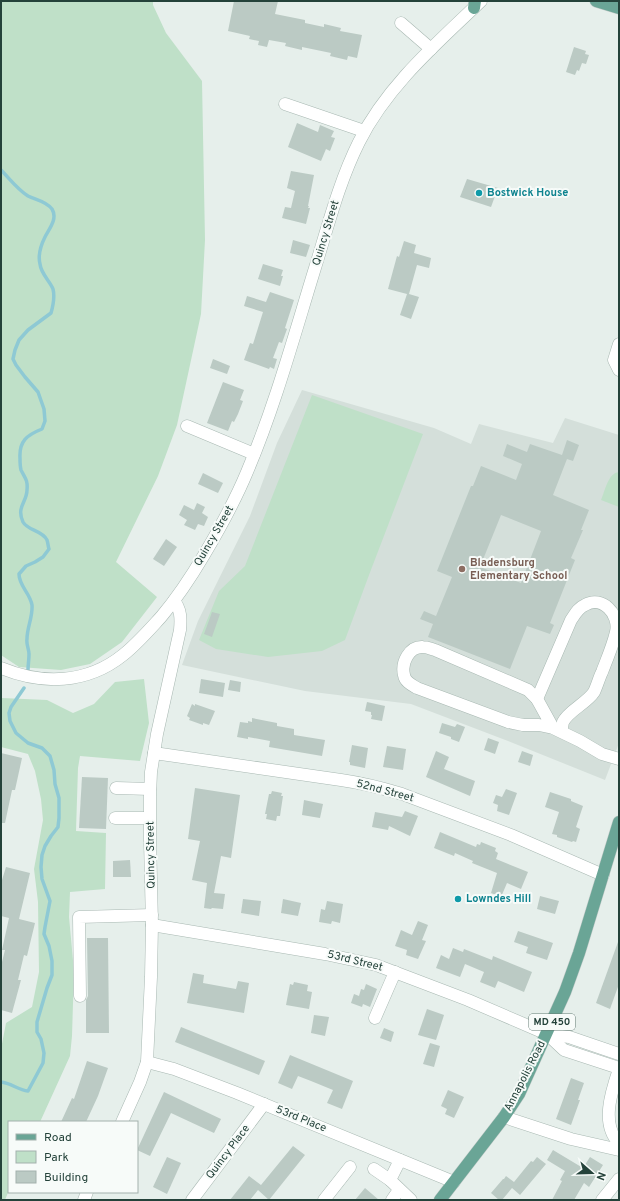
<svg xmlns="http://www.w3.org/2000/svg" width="620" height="1201" font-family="Overpass,sans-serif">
	<rect width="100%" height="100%" fill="#e6efeb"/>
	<path fill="#d4dfda" d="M302,390L434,428L471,444L479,424L553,443L565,418L619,435V743L605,780L508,741L411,704L305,691L182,665L198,621L250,516L277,443Z"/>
	<g fill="#bfe0c8">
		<path d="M1,1H153V5L166,33L202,81L205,240L201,314L177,425L158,476L116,562L157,597L122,642L90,664L61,670L19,667L1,655Z"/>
		<path d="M312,395L423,434L369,575L345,640L322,651L268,657L216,649L199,640L219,591L245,566Z"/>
		<path d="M619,472V507L601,500C605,491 608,473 619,472Z"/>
		<path d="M144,679L149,723L140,761L80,756L78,768L76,831L106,833L105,889L70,892L69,917L74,971L72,1036L70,1056L40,1122H9V1190L5,1200H1V1049L6,1023L32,1007L39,972L38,902L34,869L43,820L41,799L35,771L28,754L1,747V699L2,698L47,700L73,713L94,704L115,682Z"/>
	</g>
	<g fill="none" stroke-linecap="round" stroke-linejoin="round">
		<g stroke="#8ec9d4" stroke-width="3.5">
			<path d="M1,170C10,179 17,189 28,196C36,200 46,201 52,209C58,219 49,229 45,237C41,245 38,256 40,264C41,274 50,281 53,289C55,297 53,306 51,313L28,330L19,340L15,350L13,359L16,365L25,377L38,392L44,409L45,421L42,429C27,435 19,441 20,458C20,461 20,466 21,470C25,478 28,480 27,490C27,502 16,507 23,522C28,531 42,530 47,540C48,543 48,546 49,549L43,557L35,562L26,566L19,574C19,586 30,593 32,605C33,617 27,627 27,639C26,644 29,649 29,654C29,660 28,665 28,670"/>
			<path d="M1,1082C11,1083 18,1090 28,1091L43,1063L44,1053L41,1039L37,1032V1022L47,988L52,975V961L49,946L44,934L45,927L50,901L42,879L41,867L42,855L45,846L51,836L58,827L59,818V798L55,784L54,770L50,756L42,748L28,743L16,733L10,721L9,713L11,707L24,688"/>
		</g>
	</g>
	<g fill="#bbcac4" fill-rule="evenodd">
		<path d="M234,1H278L275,14L305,20V23L324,27V24L341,28L340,31L362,35L357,58L348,56L347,60L330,56L331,53L302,47V50L285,46L286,43L269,40L267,47L258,45L259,41L249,39L250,36L228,31Z"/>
		<path d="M574,47L586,51L585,54L589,55L586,64L582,63L579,71L577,70L575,75L566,72Z"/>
		<path d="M297,123L318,132L320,125L334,131L331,137L335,138L330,151L326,149L321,161L288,147Z"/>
		<path d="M291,171L314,175L308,206H309L308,208H310L306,224L282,218L285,207L291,208L295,191L287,188Z"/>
		<path d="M467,179L498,188L491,207L460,197Z"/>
		<path d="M293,240L310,245L306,257L290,253Z"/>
		<path d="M404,241L416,245L414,253L431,258L429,268L417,265L409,294L419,297L411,319L400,315L407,294L388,289L397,256L399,257Z"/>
		<path d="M263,264L283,270L281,276H283L280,286L258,279Z"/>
		<path d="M270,292L294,300L285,328L287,329L282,343L279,342L273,358L277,359L274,369L270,367L269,369L244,360L250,343L253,344L263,312L244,306L247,296L266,302Z"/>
		<path d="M213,359L230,366L227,374L210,368Z"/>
		<path d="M223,382L244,390L240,400L243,401L238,414L234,422L232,421L228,431L207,423Z"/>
		<path d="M567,440L579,445L573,461L567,459L553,495L589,510L581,530H583L571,558L575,560L550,623L554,625L550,634L527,626L510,669L428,637L433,624L420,619L424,611L436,616L452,577L437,571L471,486H473L481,466L516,480L522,464L503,456L507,444L527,452L530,444L562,455ZM501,515L541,531L521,583L480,567Z"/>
		<path d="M203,473L223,483L218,493L198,484Z"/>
		<path d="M197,503L205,507L202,513L208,517L204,526L198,524L195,530L184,525L187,520L179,515L184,505L194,510Z"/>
		<path d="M166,539L177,547L164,566L153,559Z"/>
		<path d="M212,612L220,614L212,637L204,634Z"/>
		<path d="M201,679L225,683L223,697L199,693Z"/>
		<path d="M230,680L241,682L240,692L228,690Z"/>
		<path d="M367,702L385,706L382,721L371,719L372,715H371V712L365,711Z"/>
		<path d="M192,704L195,706V704L215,711L209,725L203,723V725L189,720L190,718L187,716Z"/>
		<path d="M252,718L277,723V726L294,729V735L325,740L322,756L269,747L270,741L248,737V739L237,737L240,722L248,723V721L252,722Z"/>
		<path d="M442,723L455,727L457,724L465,727L459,742L451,739V737L439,733Z"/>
		<path d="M488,738L499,742L495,754L484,750Z"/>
		<path d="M352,745L368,748L365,768L350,765V762H349Z"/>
		<path d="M387,746L406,749L403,770L383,767Z"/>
		<path d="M436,751L449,757L444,769L475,781L470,796L426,777Z"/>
		<path d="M522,751L533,755L530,766L518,762Z"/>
		<path d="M1,753L22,758L15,790H12L5,823H1Z"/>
		<path d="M82,777L108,778L106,829L79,828Z"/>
		<path d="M195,788L240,795L231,858L221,856L214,893L225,894L223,909L212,908L211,909L204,908L207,883L192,880L200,841L188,839Z"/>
		<path d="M506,789L517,793L509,815L497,811L498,805L493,803L496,795L502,797Z"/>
		<path d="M272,791L282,793L281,796H283L280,816H277L276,821L266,819L267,814H265L269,794H271Z"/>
		<path d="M550,792L571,799V801L583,806L576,827L580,829L576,842L573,841L572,842L557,837V835L552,834L559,812L545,807Z"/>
		<path d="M304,800L323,804L320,818L302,815Z"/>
		<path d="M405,811L418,816L410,836L389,826L388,830L372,827L375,812L402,817Z"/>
		<path d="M440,832L476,847L477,844L480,845L481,842L496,848L495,851L498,853L496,859L528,872L521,889L507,883L501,897L491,893L497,873L472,863L473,861L455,853L454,856L434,848Z"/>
		<path d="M130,860L131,877H113V861Z"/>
		<path d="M6,867L30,873L19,919L35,923L27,956L24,955L18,980H21L12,1013L1,1010V966L5,950H2L9,918L1,916V880H2Z"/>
		<path d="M540,896L559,901L555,914L537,909Z"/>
		<path d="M243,899L261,901L259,916L241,913Z"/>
		<path d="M283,899L301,903L298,916L281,913Z"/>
		<path d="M327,901L343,904L340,923L332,921L331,924L319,922L321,909L325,910Z"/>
		<path d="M418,921L428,925L422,940L426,941L418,959L406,955L407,950L395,946L401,930L412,935Z"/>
		<path d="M518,931L553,943L547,960L526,953L528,947L514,942Z"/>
		<path d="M87,938H108L109,1033H86V1000L88,996Z"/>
		<path d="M618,942H619V984L610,1009L596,1003Z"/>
		<path d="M453,948L463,952L464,949L492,960L493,956L532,972L524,992L498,981L495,988L480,982L484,972L465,964L460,977L436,968L441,955L449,959Z"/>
		<path d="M193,973L204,975L203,983L236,989L238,981L249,983L244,1013L187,1003Z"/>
		<path d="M294,982L308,985L307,991L312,992L309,1009L286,1005L290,984L293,985Z"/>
		<path d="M366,984L377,989L370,1007L363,1004L362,1007L351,1003L354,994L359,996L361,989L364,990Z"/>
		<path d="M427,1009L444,1015L436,1040L418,1035Z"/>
		<path d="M314,1015L329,1017L325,1036L311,1033Z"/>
		<path d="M181,1027L265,1061L259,1075L175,1042Z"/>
		<path d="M384,1028L394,1032L391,1042L380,1038Z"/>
		<path d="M430,1043L440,1046L434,1067L423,1064Z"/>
		<path d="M290,1055L353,1081L342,1109L327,1103L333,1090L311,1081L298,1076L292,1089L278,1083Z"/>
		<path d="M87,1061L108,1068L98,1096L86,1122H61L72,1098L74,1099Z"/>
		<path d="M571,1078L584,1083L578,1100H580L571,1125L556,1119Z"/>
		<path d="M448,1090L464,1097L454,1118L445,1114L447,1109L441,1106Z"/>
		<path d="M164,1092L221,1119L214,1133L171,1113L150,1156L137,1150Z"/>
		<path d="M293,1146L305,1155L269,1200L258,1190L250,1200H230L249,1176L261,1185Z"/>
		<path d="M553,1150L583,1168L590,1157L603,1165L589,1187L584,1183L574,1200H552L562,1181L560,1180L565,1171L547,1160Z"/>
		<path d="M167,1157L181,1163L167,1194L153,1187Z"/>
		<path d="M537,1157L546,1164L520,1195L512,1188L502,1200H499L491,1193L503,1179H504L506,1176L514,1182L531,1161L533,1162Z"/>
		<path d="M365,1188L379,1200H355Z"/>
	</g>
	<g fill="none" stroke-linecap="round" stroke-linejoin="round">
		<g stroke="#a8b8b2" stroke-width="13">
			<g id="minor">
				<path d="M401,23L431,49"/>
				<path d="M285,104L364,131"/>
				<path d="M619,344L614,360L619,370"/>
				<path d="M187,426L254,454"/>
				<path d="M1,668C42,685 87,684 123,655C137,644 149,630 161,617C177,598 191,577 204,555C220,528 235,501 247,472C275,406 294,336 315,268C328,226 339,182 359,142C387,86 436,44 481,1"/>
				<path d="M537,699L571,620C575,614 578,608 585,605C602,595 620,614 616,632C613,645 607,659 602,672C599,678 597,686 594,692C587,703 568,711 563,722C562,725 562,729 562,731"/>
				<path d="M553,728L537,699L528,690L435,650C431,649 427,647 423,647C409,646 401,663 404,675C405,682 412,685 417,688L508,722L523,725H539L553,728L580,741L602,754L619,759"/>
				<path d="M154,753L341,780C362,783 382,788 402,794L511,835L603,875"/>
				<path d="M116,788L150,789"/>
				<path d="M115,818H149"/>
				<path d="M152,925L325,954L376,965L468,1000L547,1034L569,1037L619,1054"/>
				<path d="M80,996L79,917L152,915"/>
				<path d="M375,1018L395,972"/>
				<path d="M547,1034L564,1050L619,1068"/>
				<path d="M147,1062L174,1069L237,1093L454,1182"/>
				<path d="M619,1069C612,1090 600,1124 619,1143"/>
				<path d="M504,1117L571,1139L619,1150"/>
				<path d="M122,1122L140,1082L147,1062L151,977L152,925L150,839V796L151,772L157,734L180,630C181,619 181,609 174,601"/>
				<path d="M400,1160L390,1180L411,1200"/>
				<path d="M374,1169L390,1180"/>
				<path d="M84,1200L87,1192"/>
				<path d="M192,1200L264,1104"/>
				<path d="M324,1200L350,1167"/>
				<path d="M392,1200L399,1190"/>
				<path d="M602,1200L619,1179"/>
			</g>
		</g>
		<g stroke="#c2cac8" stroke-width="13">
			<g id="major">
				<path d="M596,1L619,8"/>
				<path d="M474,8L475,1"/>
				<path d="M440,1200L504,1117L519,1094L565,992L579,953L619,822"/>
			</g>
		</g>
		<use href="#minor" stroke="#fff" stroke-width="12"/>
		<use href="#major" stroke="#6aa596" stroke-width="12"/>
	</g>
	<g fill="#0f9aa8" stroke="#f7fbf9" stroke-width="1.5">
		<circle cx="479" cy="193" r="4"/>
		<circle cx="458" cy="899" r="4"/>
	</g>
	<circle fill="#8d6e63" stroke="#f7fbf9" stroke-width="1.5" cx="462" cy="569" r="4"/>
	<g text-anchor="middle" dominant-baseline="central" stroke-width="4" stroke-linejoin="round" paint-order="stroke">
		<rect fill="#f7fbf9" stroke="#637a73" stroke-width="1" x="529" y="1014" width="46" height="16" rx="3"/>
		<g font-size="10" font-weight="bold" fill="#24423a">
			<text x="552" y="1022">MD 450</text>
		</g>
		<g font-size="11" font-weight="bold" fill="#0d838f" stroke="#f7fbf9" text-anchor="start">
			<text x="487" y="193">Bostwick House</text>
			<text x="466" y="899">Lowndes Hill</text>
		</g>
		<g font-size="11" fill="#24423a" stroke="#f7fbf9">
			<text transform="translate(326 233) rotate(-73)">Quincy Street</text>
			<text transform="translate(214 536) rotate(-60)">Quincy Street</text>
			<text transform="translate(385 791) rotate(15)">52nd Street</text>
			<text transform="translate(151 855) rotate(-91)">Quincy Street</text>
			<text transform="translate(355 961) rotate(14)">53rd Street</text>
			<text transform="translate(525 1076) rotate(-63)">Annapolis Road</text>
			<text transform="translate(301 1119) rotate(22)">53rd Place</text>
			<text transform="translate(228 1152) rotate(-53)">Quincy Place</text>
		</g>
		<g font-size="11" font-weight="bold" fill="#785e54" stroke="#f7fbf9" text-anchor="start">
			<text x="470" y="563">Bladensburg<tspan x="470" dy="13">Elementary School</tspan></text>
		</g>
	</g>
	<rect width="620" height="1201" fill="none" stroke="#24423a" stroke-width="4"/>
	<rect x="8" y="1121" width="130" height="72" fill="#f7fbf9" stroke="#a3b1ad"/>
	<rect x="16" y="1134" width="20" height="6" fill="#6aa596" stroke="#a3b1ad"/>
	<text x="44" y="1141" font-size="12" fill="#24423a">Road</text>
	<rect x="16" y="1151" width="20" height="12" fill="#bfe0c8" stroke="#a3b1ad"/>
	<text x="44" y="1161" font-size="12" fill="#24423a">Park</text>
	<rect x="16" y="1171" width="20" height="12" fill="#bbcac4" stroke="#a3b1ad"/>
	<text x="44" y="1181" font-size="12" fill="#24423a">Building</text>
	<g transform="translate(592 1173) rotate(110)" stroke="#f7fbf9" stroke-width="3" paint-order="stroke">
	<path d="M0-3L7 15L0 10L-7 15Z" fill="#24423a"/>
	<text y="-6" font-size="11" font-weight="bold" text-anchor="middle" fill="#24423a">N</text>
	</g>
</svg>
